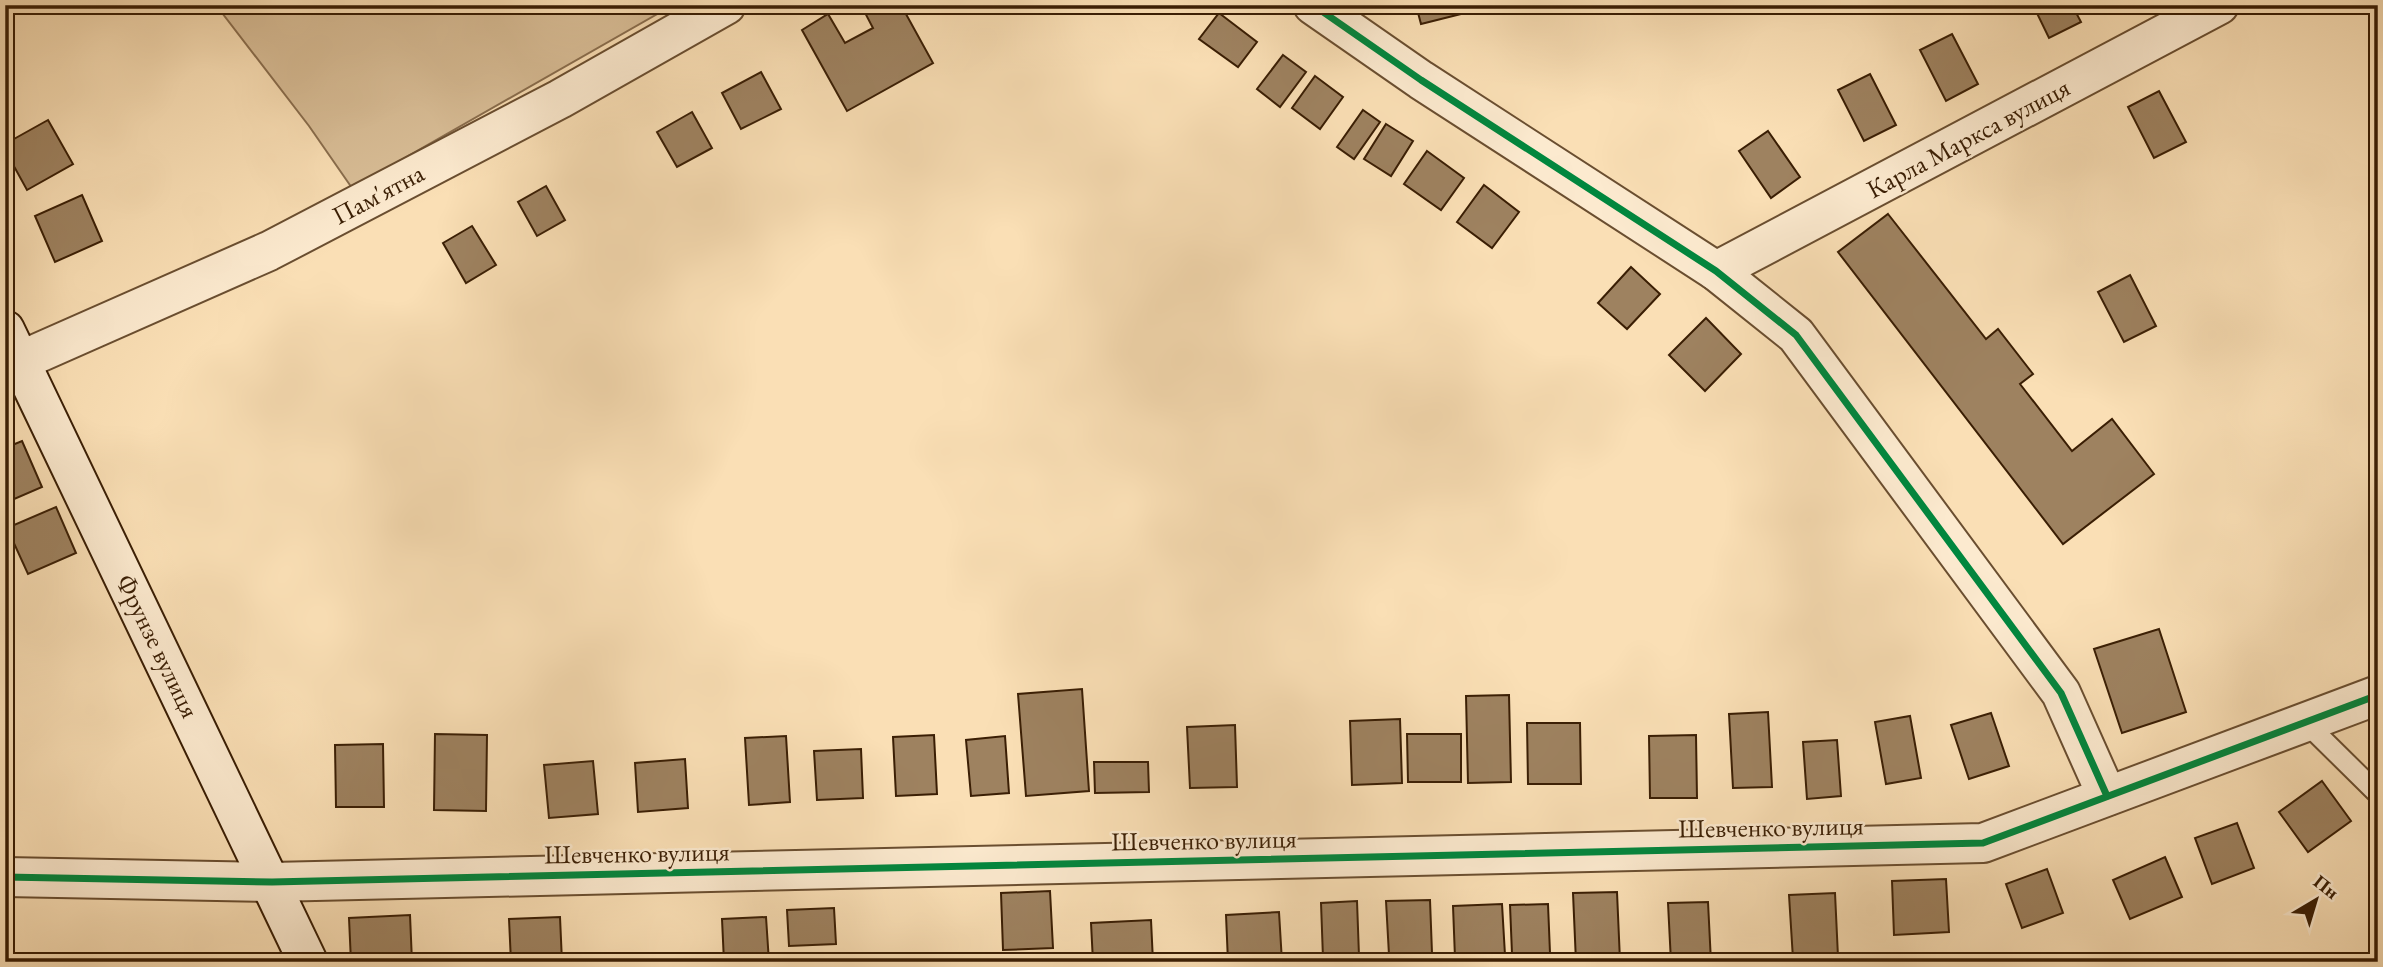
<svg xmlns="http://www.w3.org/2000/svg" width="2383" height="967" font-family="'EB Garamond',serif">
	<rect width="100%" height="100%" fill="#fadfb5"/>
	<filter id="stains"><feTurbulence type="fractalNoise" baseFrequency=".00286" numOctaves="4"/><feColorMatrix values="0 0 0 0 .2 0 0 0 0 .09 0 0 0 0 .02 0 0 0 .5 -.17"/></filter>
	<radialGradient id="worn" r=".72"><stop offset=".6" stop-color="#630" stop-opacity="0"/><stop offset="1" stop-color="#630" stop-opacity=".3"/></radialGradient>
	<path fill="#d9be97" stroke="#8a6e4e" stroke-width="2" d="M216,5H673L352,188L309,126Z"/>
	<g fill="#9e8260" stroke="#3a1e04" stroke-width="2">
		<path d="M870,5H901L933,63L847,111L802,30L828,14L845,43L873,28L863,9Z"/>
		<path d="M1416,5H1463L1465,13L1421,24Z"/>
		<path d="M2033,5H2072L2081,22L2049,38Z"/>
		<path d="M1219,13L1257,42L1238,67L1199,39Z"/>
		<path d="M1952,34L1978,84L1946,101L1920,50Z"/>
		<path d="M1283,55L1306,72L1280,107L1257,89Z"/>
		<path d="M761,72L781,109L741,129L722,93Z"/>
		<path d="M1870,74L1896,125L1864,141L1838,90Z"/>
		<path d="M1315,76L1343,97L1320,129L1292,108Z"/>
		<path d="M2159,91L2186,142L2154,158L2128,107Z"/>
		<path d="M1363,110L1380,122L1354,159L1337,147Z"/>
		<path d="M692,112L712,148L677,167L657,132Z"/>
		<path d="M48,120L73,164L27,190L5,150V144Z"/>
		<path d="M1386,124L1413,141L1391,176L1364,159Z"/>
		<path d="M1768,131L1800,177L1771,198L1739,151Z"/>
		<path d="M1427,151L1464,178L1441,210L1404,184Z"/>
		<path d="M1484,185L1519,212L1492,248L1457,222Z"/>
		<path d="M546,186L565,220L537,236L518,202Z"/>
		<path d="M82,195L102,241L55,262L35,216Z"/>
		<path d="M1888,214L1986,339L1998,329L2033,374L2020,384L2072,451L2112,419L2154,474L2063,544L1838,252Z"/>
		<path d="M472,226L496,265L466,283L443,243Z"/>
		<path d="M1631,267L1660,294L1627,329L1598,303Z"/>
		<path d="M2130,275L2156,326L2124,342L2098,292Z"/>
		<path d="M1706,318L1741,354L1705,391L1669,355Z"/>
		<path d="M5,405L13,422L5,425Z"/>
		<path d="M22,441L42,487L5,503V448Z"/>
		<path d="M56,507L76,553L28,574L7,528Z"/>
		<path d="M2159,629L2186,712L2122,733L2094,649Z"/>
		<path d="M1082,689L1089,791L1026,796L1018,694Z"/>
		<path d="M1509,695L1511,782L1468,783L1466,696Z"/>
		<path d="M1768,712L1772,787L1733,788L1729,714Z"/>
		<path d="M1991,713L2009,766L1969,779L1951,725Z"/>
		<path d="M1910,716L1921,778L1886,784L1875,722Z"/>
		<path d="M1400,719L1402,783L1352,785L1350,721Z"/>
		<path d="M1527,723H1580L1581,784H1528Z"/>
		<path d="M1235,725L1237,787L1190,788L1187,727Z"/>
		<path d="M435,734L487,735L486,811L434,810Z"/>
		<path d="M1407,734H1461V782H1408Z"/>
		<path d="M934,735L937,794L896,796L893,737Z"/>
		<path d="M1696,735L1697,798H1650L1649,736Z"/>
		<path d="M786,736L790,802L749,805L745,738Z"/>
		<path d="M1005,736L1009,793L971,796L966,740Z"/>
		<path d="M1837,740L1841,796L1807,799L1803,742Z"/>
		<path d="M383,744L384,807H336L335,745Z"/>
		<path d="M861,749L863,798L817,800L814,751Z"/>
		<path d="M685,759L688,808L638,812L635,763Z"/>
		<path d="M593,761L598,814L549,818L544,765Z"/>
		<path d="M1094,762H1148L1149,792L1095,793Z"/>
		<path d="M2322,781L2351,821L2308,852L2279,812Z"/>
		<path d="M2237,823L2254,868L2212,884L2195,838Z"/>
		<path d="M2165,857L2182,897L2130,919L2113,880Z"/>
		<path d="M2047,869L2063,913L2022,928L2006,884Z"/>
		<path d="M1946,879L1949,932L1894,935L1892,881Z"/>
		<path d="M1050,891L1053,948L1003,950L1001,893Z"/>
		<path d="M1617,892L1620,961L1576,962L1573,893Z"/>
		<path d="M1835,893L1838,957L1793,959L1789,895Z"/>
		<path d="M1430,900L1432,953L1389,955L1386,901Z"/>
		<path d="M1357,901L1359,956L1323,958L1321,903Z"/>
		<path d="M1708,902L1711,962H1671L1668,903Z"/>
		<path d="M1502,904L1505,955L1455,958L1453,906Z"/>
		<path d="M1548,904L1550,953L1512,954L1510,905Z"/>
		<path d="M834,908L836,944L789,946L787,910Z"/>
		<path d="M1279,912L1282,962H1228L1226,915Z"/>
		<path d="M410,915L412,962H351L349,918Z"/>
		<path d="M560,917L562,962H511L509,919Z"/>
		<path d="M766,917L769,962H724L722,919Z"/>
		<path d="M1151,920L1153,962H1093L1091,923Z"/>
	</g>
	<g fill="none" stroke-linecap="round" stroke-linejoin="round">
		<g stroke="#6a4e30" stroke-width="23">
			<path id="service" d="M2305,722L2378,794"/>
		</g>
		<g stroke="#6a4e30" stroke-width="42">
			<g id="minor">
				<path d="M1313,5L1421,80L1716,271L1796,335L2061,693L2107,796"/>
				<path d="M1716,271L2219,5"/>
				<path d="M20,361L269,251L560,99L726,5"/>
				<path d="M5,877L272,882"/>
			</g>
		</g>
		<g stroke="#6a4e30" stroke-width="42">
			<path id="tertiary" d="M272,882L1983,843L2378,695"/>
		</g>
		<g stroke="#3a1e04" stroke-width="42">
			<path id="secondary" d="M5,330L308,962"/>
		</g>
		<use href="#service" stroke="#fceacf" stroke-width="19"/>
		<use href="#minor" stroke="#fceacf" stroke-width="38"/>
		<use href="#tertiary" stroke="#fceacf" stroke-width="38"/>
		<use href="#secondary" stroke="#fceacf" stroke-width="38"/>
		<g stroke="#fceacf" stroke-width="11">
			<g id="cycleway">
				<path d="M1313,5L1421,80L1716,271L1796,335L2061,693L2107,796"/>
				<path d="M5,877L272,882L1983,843L2378,695"/>
			</g>
		</g>
		<use href="#cycleway" stroke="#00873e" stroke-width="7"/>
	</g>
	<g text-anchor="middle" dominant-baseline="central" stroke-width="5" stroke-linejoin="round" paint-order="stroke">
		<g font-size="26" fill="#3a1e04" stroke="#fceacf">
			<text transform="translate(1968 138) rotate(-28)">Карла Маркса вулиця</text>
			<text transform="translate(378 194) rotate(-28)">Пам'ятна</text>
			<text transform="translate(158 646) rotate(64)">Фрунзе вулиця</text>
			<text transform="translate(1771 827) rotate(-1)">Шевченко вулиця</text>
			<text transform="translate(1204 840) rotate(-1)">Шевченко вулиця</text>
			<text transform="translate(637 853) rotate(-1)">Шевченко вулиця</text>
		</g>
	</g>
	<rect width="2383" height="967" fill="none" stroke="#fadfb5" stroke-width="28"/>
	<rect x="7" y="7" width="2369" height="953" fill="none" stroke="#3a1e04" stroke-width="3.5"/>
	<rect x="14" y="14" width="2355" height="939" fill="none" stroke="#3a1e04" stroke-width="2"/>
	<g transform="translate(2316 900) rotate(38)" stroke="#fceacf" stroke-width="5" paint-order="stroke">
	<path d="M0-5L12 26L0 18L-12 26Z" fill="#3a1e04"/>
	<text y="-10" font-size="19" font-weight="bold" text-anchor="middle" fill="#3a1e04">Пн</text>
	</g>
	<rect width="100%" height="100%" filter="url(#stains)"/>
	<rect width="100%" height="100%" fill="url(#worn)"/>
</svg>
